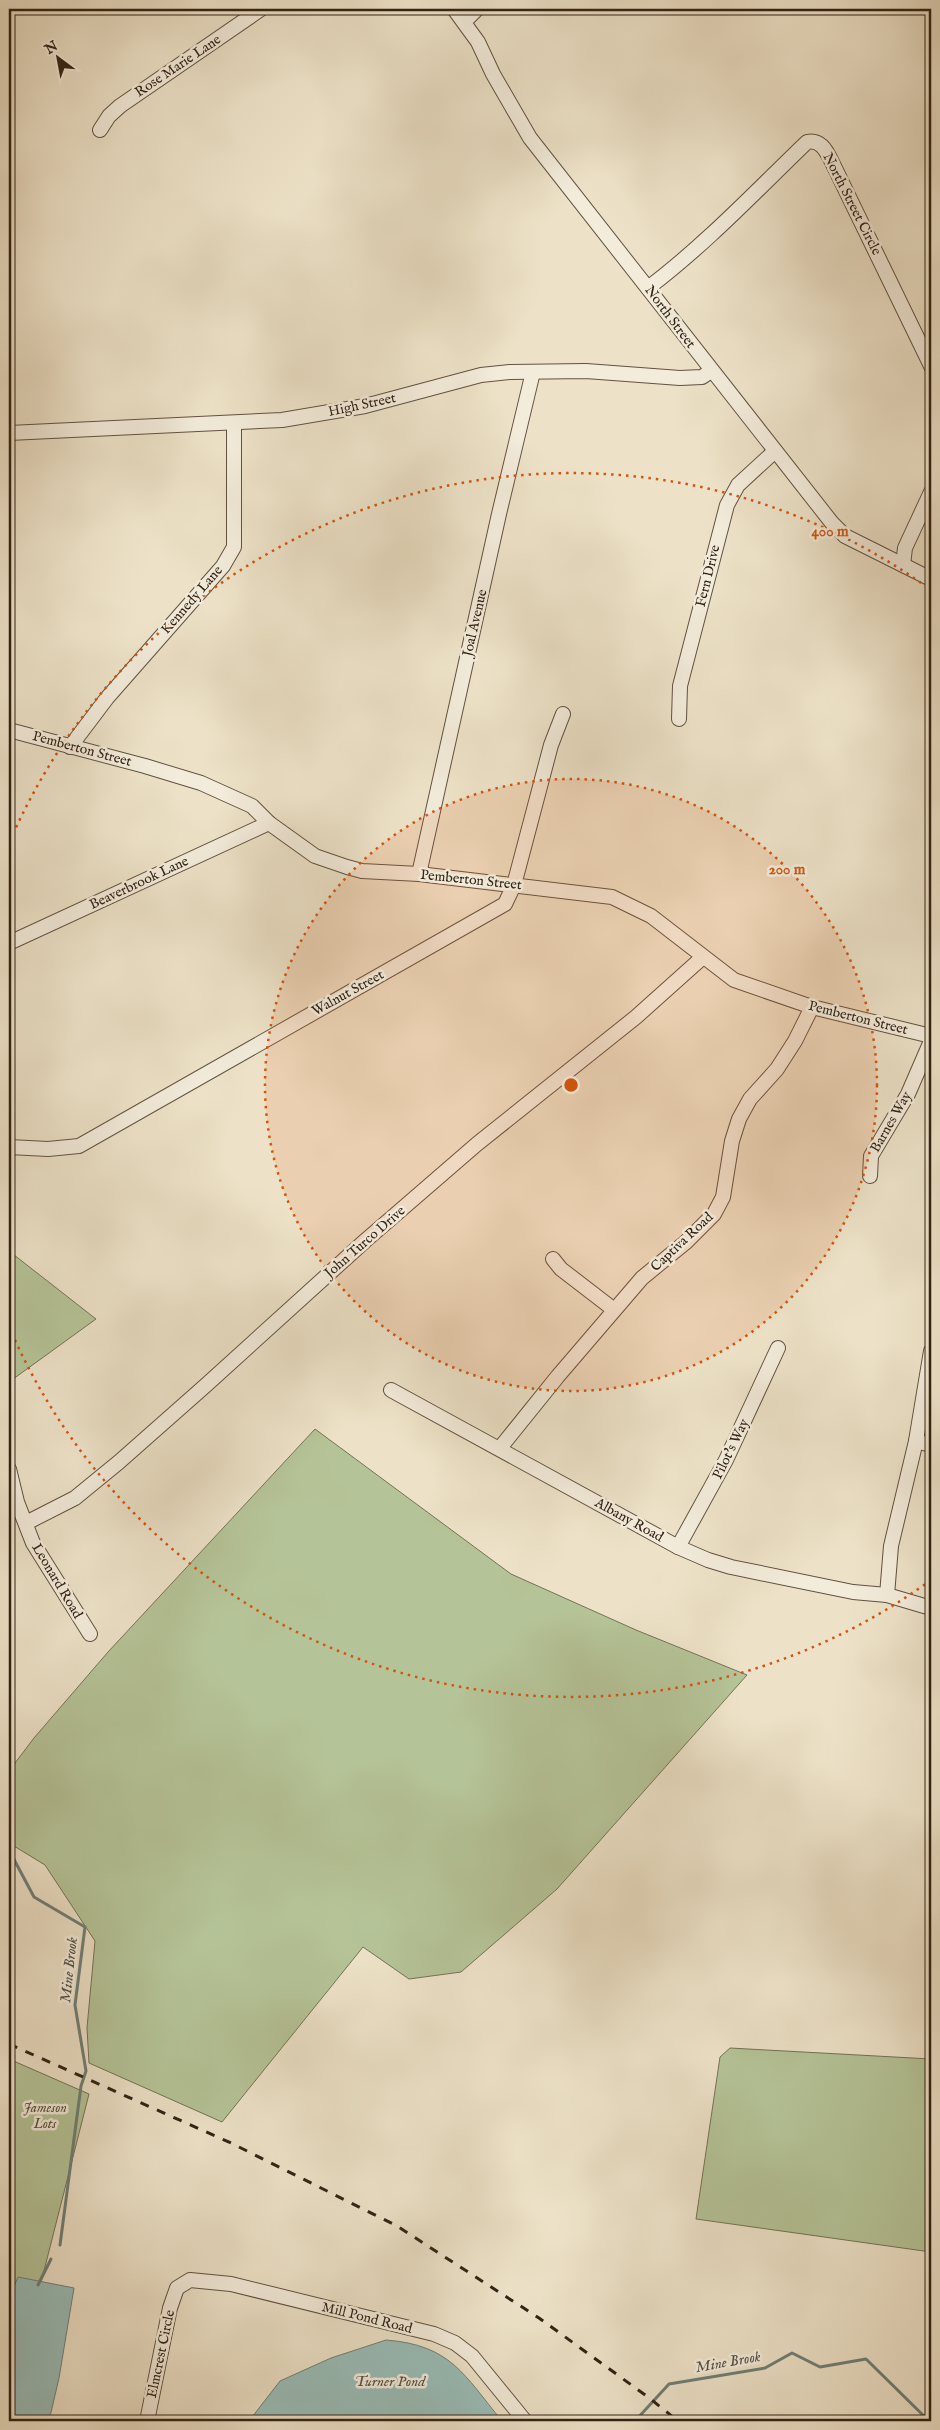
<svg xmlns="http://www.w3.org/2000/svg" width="940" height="2430" font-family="'IM FELL English',serif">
	<rect width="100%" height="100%" fill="#ede2c8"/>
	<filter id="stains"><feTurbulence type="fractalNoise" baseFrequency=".004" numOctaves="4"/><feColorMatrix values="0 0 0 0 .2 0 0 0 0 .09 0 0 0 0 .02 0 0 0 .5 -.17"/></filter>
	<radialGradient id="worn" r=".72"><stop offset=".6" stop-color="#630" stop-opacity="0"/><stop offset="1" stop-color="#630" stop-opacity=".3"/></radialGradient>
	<g fill="#b5c498" stroke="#747356">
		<path d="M9,1251L96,1319L9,1382Z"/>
		<path d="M315,1429L511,1574L636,1630L747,1675L557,1889L461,1972L409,1979L363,1947L222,2122L89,2063L87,2028L95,1941L45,1865L9,1843V1771L34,1738L108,1652Z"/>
		<path d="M730,2048L931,2059V2252L696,2219L720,2057Z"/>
		<path d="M9,2059L89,2094L9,2408Z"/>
	</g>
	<g fill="#99bdb8" stroke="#707f77">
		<path d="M18,2277L74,2288L59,2378L49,2421H9V2298Z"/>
		<path d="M386,2340C451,2345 464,2375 502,2421H249L280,2381L331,2358Z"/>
	</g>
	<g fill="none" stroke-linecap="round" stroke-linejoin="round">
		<g stroke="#707f77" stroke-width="3">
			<path d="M9,1850L34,1897L85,1927L75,2005L86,2071L81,2086L60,2245"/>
			<path d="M38,2285L51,2259"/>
			<path d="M635,2421L669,2384L765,2368L792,2353L820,2367L866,2359L929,2421"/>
		</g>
		<g stroke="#615242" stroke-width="16">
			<g id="minor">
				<path d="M454,9L478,42L493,74L530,138L832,523L845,536L931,579"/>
				<path d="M465,21L477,9"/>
				<path d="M100,130L109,116L120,106L261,9"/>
				<path d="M648,288C706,244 755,192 807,142C820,139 826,150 831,160L931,366"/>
				<path d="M9,433L282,420L365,406L481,375L510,372L586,371L680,378L702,377L711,371"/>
				<path d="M903,565L905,548L931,492"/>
				<path d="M679,719L680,686L727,505L738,485L775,451"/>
				<path d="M9,730L145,766L201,783L252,806L269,823L315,856L347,867L362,871L419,874L612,897L651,916L734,980L812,1007L931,1036"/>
				<path d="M70,747L107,698L223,566L234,547V424"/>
				<path d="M419,874L499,514L533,372"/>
				<path d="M9,943L269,823"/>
				<path d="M9,1147L48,1149L79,1146L505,904L514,885L551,745L563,714"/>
				<path d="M870,1176L871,1156L908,1094L931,1041"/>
				<path d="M553,1259L561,1269L613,1309"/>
				<path d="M391,1390L678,1547L708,1560L731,1567L853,1592L887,1595L931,1608"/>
				<path d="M916,1441L931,1445"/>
				<path d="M500,1448L558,1376L642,1278L686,1242L714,1214L723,1197L732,1141L739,1119L750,1099L777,1069L795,1041L812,1007"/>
				<path d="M9,1469L17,1502L33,1543L90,1634"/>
				<path d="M26,1523L75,1498L119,1462L205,1386L366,1240L477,1144L636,1017L703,957"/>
				<path d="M678,1547L726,1460L778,1348"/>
				<path d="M887,1595L891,1546L916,1441L931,1351"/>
				<path d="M147,2421L170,2308L177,2288L190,2280L231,2284L434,2334L455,2343L472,2356L525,2421"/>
			</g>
		</g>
		<use href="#minor" stroke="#f3ecdb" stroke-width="14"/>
		<path stroke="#322215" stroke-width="3" stroke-dasharray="9 9" stroke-linecap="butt" d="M9,2044L231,2143L397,2226L539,2318L648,2397L678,2421"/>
	</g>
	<circle cx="571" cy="1085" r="306" fill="#d6540d" fill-opacity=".12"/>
	<g fill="none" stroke="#d6540d" stroke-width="2.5" stroke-dasharray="2.5 5">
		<circle cx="571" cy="1085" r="306"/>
		<path d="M931 1580A612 612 0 0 1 10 1329M10 841A612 612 0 0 1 931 590"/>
	</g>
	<g text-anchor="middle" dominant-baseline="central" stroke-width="5" stroke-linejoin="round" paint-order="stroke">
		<g font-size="14" fill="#322215" stroke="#f3ecdb">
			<text transform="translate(178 66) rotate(-34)">Rose Marie Lane</text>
			<text transform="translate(852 204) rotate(63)">North Street Circle</text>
			<text transform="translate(670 317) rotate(53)">North Street</text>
			<text transform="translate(362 405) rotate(-12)">High Street</text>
			<text transform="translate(708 576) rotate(-76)">Fern Drive</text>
			<text transform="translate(192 600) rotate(-49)">Kennedy Lane</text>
			<text transform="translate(475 623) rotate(-77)">Joal Avenue</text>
			<text transform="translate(82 749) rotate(15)">Pemberton Street</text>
			<text transform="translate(471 880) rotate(6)">Pemberton Street</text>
			<text transform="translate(139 883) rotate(-25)">Beaverbrook Lane</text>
			<text transform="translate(348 993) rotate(-29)">Walnut Street</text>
			<text transform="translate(858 1018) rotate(14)">Pemberton Street</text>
			<text transform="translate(891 1122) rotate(-60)">Barnes Way</text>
			<text transform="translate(365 1242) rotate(-41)">John Turco Drive</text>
			<text transform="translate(682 1242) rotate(-43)">Captiva Road</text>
			<text transform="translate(731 1449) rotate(-64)">Pilot's Way</text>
			<text transform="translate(629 1520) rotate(29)">Albany Road</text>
			<text transform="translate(57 1581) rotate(59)">Leonard Road</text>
			<text transform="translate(367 2318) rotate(14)">Mill Pond Road</text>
			<text transform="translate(161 2354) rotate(-78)">Elmcrest Circle</text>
		</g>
		<g font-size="14" font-style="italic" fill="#59533c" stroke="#f3ecdb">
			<text x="45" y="2108">Jameson<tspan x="45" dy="16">Lots</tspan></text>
		</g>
		<g font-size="15" font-style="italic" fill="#515046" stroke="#f3ecdb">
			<text transform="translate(69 1970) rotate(-84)">Mine Brook</text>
			<text transform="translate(728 2362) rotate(-10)">Mine Brook</text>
			<text x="390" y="2381">Turner Pond</text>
		</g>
	</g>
	<circle cx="571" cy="1085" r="8" fill="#d6540d" stroke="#f3ecdb" stroke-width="2.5"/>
	<g font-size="15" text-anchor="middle" font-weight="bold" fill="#d6540d" stroke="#f3ecdb" stroke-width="5" stroke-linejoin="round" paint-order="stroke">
		<text x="830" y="536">400 m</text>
		<text x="787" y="874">200 m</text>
	</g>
	<rect width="940" height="2430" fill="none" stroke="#ede2c8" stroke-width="30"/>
	<rect x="10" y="10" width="920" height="2410" fill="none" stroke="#322215" stroke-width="2.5"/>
	<rect x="15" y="15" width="910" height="2400" fill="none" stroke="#322215"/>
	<g transform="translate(58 58) rotate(328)" stroke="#f3ecdb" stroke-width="4" paint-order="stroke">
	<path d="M0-4L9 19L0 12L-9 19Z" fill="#322215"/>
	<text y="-8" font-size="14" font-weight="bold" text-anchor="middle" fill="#322215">N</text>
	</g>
	<rect width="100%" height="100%" filter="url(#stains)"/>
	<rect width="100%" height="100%" fill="url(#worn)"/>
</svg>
